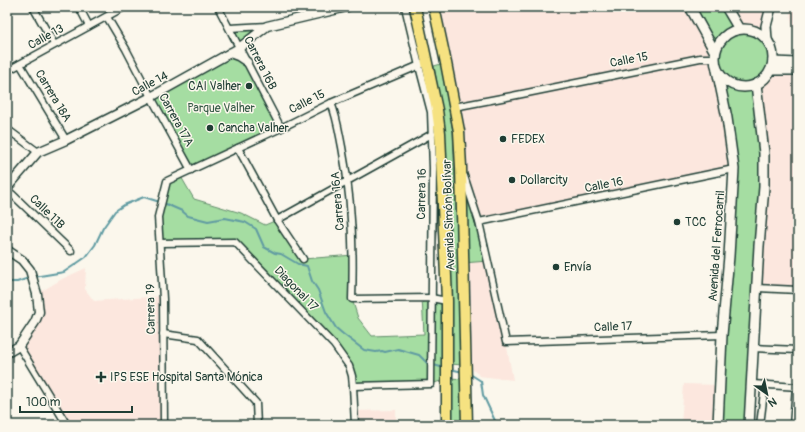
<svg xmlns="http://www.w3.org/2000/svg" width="805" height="432" font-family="Pangolin,sans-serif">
	<rect width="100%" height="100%" fill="#fbf7ec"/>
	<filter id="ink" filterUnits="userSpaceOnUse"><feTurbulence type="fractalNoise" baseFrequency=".025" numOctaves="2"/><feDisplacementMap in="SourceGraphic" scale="8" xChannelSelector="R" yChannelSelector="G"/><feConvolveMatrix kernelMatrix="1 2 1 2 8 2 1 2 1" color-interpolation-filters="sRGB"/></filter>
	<g filter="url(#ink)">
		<g fill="#fce7de">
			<path d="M434,7H690L715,52L734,169L479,222L461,167Z"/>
			<path d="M726,7H771L767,40L739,29Z"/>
			<path d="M789,7H798V38L792,25Z"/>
			<path d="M771,70H798V290L756,288V84Z"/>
			<path d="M488,261L506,342L513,380L479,376L478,374L472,369L471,365H466L463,263Z"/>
			<path d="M86,268L85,289L94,301L163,296L164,425H67L19,347L35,322L37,294L62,279Z"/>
			<path d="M684,384L719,385L718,425H681Z"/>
			<path d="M396,410V425H355L354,411Z"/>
		</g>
		<g fill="#a5dda2" stroke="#628d6b">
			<path d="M690,7H726L739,29C746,29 754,29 760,33C780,47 775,73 756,85L764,153L749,425H718L734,169L714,58Z"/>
			<path d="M267,26L239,48L281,128L191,170L151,97L239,48L230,28Z"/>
			<path d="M441,64L453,132L462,365L451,364V302L447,168L445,132L434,66Z"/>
			<path d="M461,167L488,261L463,263Z"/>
			<path d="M180,175L194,199L241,213L265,225L277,220L303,259L354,255L352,299L358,318L372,336L424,334L422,298L447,301V379L431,384L353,386L352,376L334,345L235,242L160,243L158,217L167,181Z"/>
			<path d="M451,378L463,379V425H452Z"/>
		</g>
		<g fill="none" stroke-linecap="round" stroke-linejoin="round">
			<g stroke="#609ba2" stroke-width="2">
				<path d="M34,277L64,272L73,266L86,257L95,245L103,228L115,211L124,205L144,197L166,204L182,211L188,216L208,221L225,218L245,222L256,229L264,247L275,253L281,254L298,264L307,266L312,281L318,290L326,312L336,328L343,334L364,350L376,352L382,351L385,352L398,349L419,355L427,363L444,368"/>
				<path d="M7,282H17L29,278"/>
				<path d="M450,369L463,372"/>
				<path d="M470,374L481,381L483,395L497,425"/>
			</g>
			<g stroke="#1f3d34" stroke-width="9">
				<g id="minor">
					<path d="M33,7L54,44"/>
					<path d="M79,7L89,26"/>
					<path d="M218,7L281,128"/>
					<path d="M107,17L126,49L151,97L191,170"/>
					<path d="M230,28L267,26"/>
					<path d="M20,64L66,140"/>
					<path d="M7,71L124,7"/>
					<path d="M331,103C337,117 339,132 342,147C352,199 354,247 352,299L431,298L447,301"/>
					<path d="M454,107L512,96L700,58H714"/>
					<path d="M7,129L38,152"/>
					<path d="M238,148L277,220L303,259"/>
					<path d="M464,176L479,222L506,342L722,335"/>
					<path d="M7,190L12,194L71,251"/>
					<path d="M277,220L432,134"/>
					<path d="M479,222L734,169"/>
					<path d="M160,243L235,242L334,345L349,366L352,376L353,386L355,425"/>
					<path d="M756,288L798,290"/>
					<path d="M163,334L198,339L256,403L257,425"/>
					<path d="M19,346L67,425"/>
					<path d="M753,348L798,350"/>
					<path d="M752,384L798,387"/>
					<path d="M353,386L431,384L433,168L431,112L419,66L405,7"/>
					<path d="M164,425L163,299L158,217L167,181L281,128L331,103L427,62"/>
					<path d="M760,425L765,384"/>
					<path d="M793,425L796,386"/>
				</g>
			</g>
			<g stroke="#1f3d34" stroke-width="11">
				<g id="tertiary">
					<path d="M230,53L238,56L247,62"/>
					<path d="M7,188L38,152L66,140L151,97L239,48L267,26L347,7"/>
					<path d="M7,250L22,260L30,270L37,294L39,312L35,322L19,346L7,353"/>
				</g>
			</g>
			<g stroke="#1f3d34" stroke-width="12">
				<g id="secondary">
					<path d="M690,7L715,52"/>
					<path d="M726,7L739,29"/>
					<circle cx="744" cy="58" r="29"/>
					<path d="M767,40L766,26L771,7"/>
					<path d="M773,62L798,63"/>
					<path d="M717,70L727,118L734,169L729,256L722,335L718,425"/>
					<path d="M771,70H798"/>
					<path d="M749,425L759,246L764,187V153L756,84"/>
				</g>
			</g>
			<g stroke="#1f3d34" stroke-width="13">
				<g id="primary">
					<path d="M415,7L437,110L440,133L447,301V425"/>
					<path d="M434,7L446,63L459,131L461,167L467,425"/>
				</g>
			</g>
			<use href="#minor" stroke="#fbf7ec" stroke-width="6"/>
			<use href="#tertiary" stroke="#fbf7ec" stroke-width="8"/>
			<use href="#secondary" stroke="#fbf7ec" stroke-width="9"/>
			<use href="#primary" stroke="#f6e281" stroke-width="10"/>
		</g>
	</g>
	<g fill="#1f3d34" stroke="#fbf7ec" stroke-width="1.5">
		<circle cx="249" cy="86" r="4"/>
		<circle cx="210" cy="128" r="4"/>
		<circle cx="503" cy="139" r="4"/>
		<circle cx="512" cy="180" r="4"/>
		<circle cx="677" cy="222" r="4"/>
		<circle cx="556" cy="267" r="4"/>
		<path d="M99 371h4v4h4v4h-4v4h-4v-4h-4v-4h4z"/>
	</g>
	<g text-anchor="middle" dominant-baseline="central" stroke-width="3" stroke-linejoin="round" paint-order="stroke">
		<g font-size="12" fill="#1f3d34" stroke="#fbf7ec">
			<text transform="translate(46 37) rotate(-29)">Calle 13</text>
			<text transform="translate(629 60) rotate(-11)">Calle 15</text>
			<text transform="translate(260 63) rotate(63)">Carrera 16B</text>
			<text transform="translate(150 84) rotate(-28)">Calle 14</text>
			<text transform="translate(53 96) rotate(59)">Carrera 18A</text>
			<text transform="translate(307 102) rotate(-27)">Calle 15</text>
			<text transform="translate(176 120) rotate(61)">Carrera 17A</text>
			<text transform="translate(604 185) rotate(-11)">Calle 16</text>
			<text transform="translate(422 194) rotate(-89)">Carrera 16</text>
			<text transform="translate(338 201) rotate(-95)">Carrera 16A</text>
			<text transform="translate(47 212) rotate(44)">Calle 11B</text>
			<text transform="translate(449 215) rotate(-92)">Avenida Simón Bolívar</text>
			<text transform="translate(717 246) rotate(-86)">Avenida del Ferrocarril</text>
			<text transform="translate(296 289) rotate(46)">Diagonal 17</text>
			<text transform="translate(151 309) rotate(-91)">Carrera 19</text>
			<text transform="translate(613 327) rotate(-2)">Calle 17</text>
		</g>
		<g font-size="12" fill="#1f3d34" stroke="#fbf7ec" text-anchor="start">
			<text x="241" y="86" text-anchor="end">CAI Valher</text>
			<text x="218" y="128">Cancha Valher</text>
			<text x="511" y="139">FEDEX</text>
			<text x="520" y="180">Dollarcity</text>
			<text x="685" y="222">TCC</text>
			<text x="564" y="267">Envía</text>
			<text x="110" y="377">IPS ESE Hospital Santa Mónica</text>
		</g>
		<g font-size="12" fill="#3a5d4a" stroke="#fbf7ec">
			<text x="221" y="108">Parque Valher</text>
		</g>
	</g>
	<rect width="805" height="432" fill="none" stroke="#fbf7ec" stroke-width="24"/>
	<rect x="12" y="12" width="781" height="408" fill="none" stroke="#1f3d34" stroke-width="1.5" filter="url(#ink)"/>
	<g transform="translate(767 394) rotate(147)" stroke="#fbf7ec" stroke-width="3" paint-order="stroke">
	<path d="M0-3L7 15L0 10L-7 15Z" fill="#1f3d34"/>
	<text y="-6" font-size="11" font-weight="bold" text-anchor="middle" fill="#1f3d34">N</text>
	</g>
	<path d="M20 406v6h112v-6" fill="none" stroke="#1f3d34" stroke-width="2"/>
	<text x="26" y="406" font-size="12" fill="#1f3d34" stroke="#fbf7ec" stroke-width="3" paint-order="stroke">100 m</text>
</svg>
